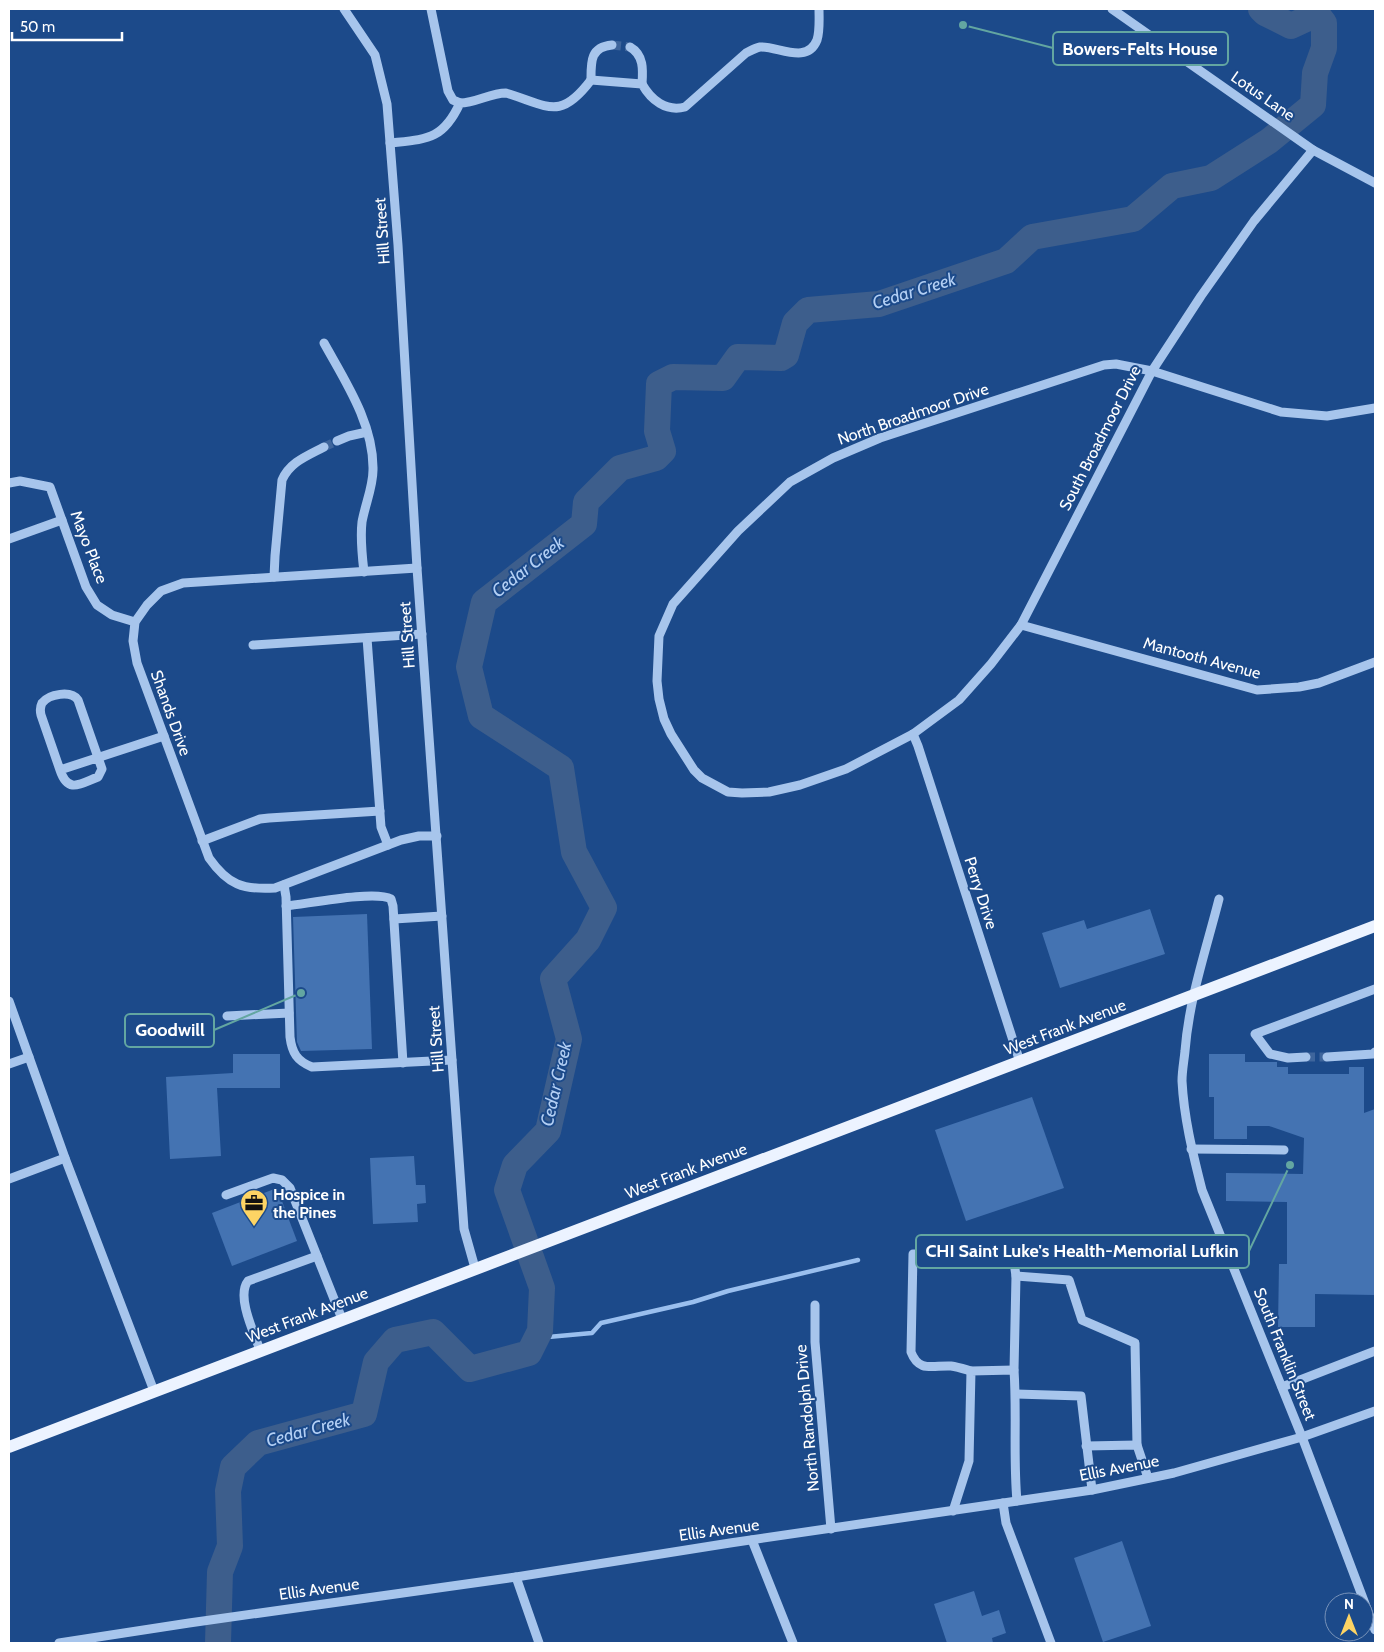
<svg xmlns="http://www.w3.org/2000/svg" width="1384" height="1652" font-family="Cabin,sans-serif">
	<rect width="100%" height="100%" fill="#1c4a8a"/>
	<g fill="none" stroke-linecap="round" stroke-linejoin="round">
		<path stroke="#9abfee" stroke-width="4.5" d="M537,1338L592,1333L601,1323L693,1302L728,1291L858,1260"/>
		<path stroke="#3d5e8c" stroke-width="26" d="M218,1643L220,1572L230,1546L228,1491L233,1467L258,1443L364,1414L376,1362L395,1340L433,1332L470,1369L529,1353L540,1331L542,1288L507,1190L515,1165L548,1131L569,1039L553,979L588,940L604,908L574,852L561,768L481,716L469,667L484,602L584,524L586,502L620,468L656,458L663,451L657,431L659,384L673,377L723,378L738,357L781,358L786,355L795,323L808,310L879,304L1006,261L1032,237L1133,219L1172,186L1211,178L1269,141L1313,105L1315,73L1324,48V23L1317,14L1291,26L1265,13L1261,9"/>
	</g>
	<g fill="#4473b2">
		<path d="M1150,909L1165,954L1060,988L1042,933L1084,920L1087,929Z"/>
		<path d="M367,914L372,1049L301,1051L297,1042L293,917Z"/>
		<path d="M233,1054H280V1088H217L221,1156L170,1159L166,1077L233,1073Z"/>
		<path d="M1209,1054H1245V1062H1277V1067H1288V1074H1349V1067H1364V1113L1375,1109V1295L1315,1294V1327H1278L1279,1264H1287V1202L1226,1201V1173L1303,1174L1304,1138L1269,1126H1247V1139H1214V1097H1209Z"/>
		<path d="M1032,1097L1064,1188L966,1221L935,1130Z"/>
		<path d="M414,1156L416,1185H425L426,1203L417,1204L418,1222L373,1224L370,1158Z"/>
		<path d="M277,1188L297,1241L232,1266L212,1213Z"/>
		<path d="M1122,1541L1151,1626L1103,1642L1074,1558Z"/>
		<path d="M974,1591L982,1616L999,1610L1006,1633L992,1638L993,1643H947L934,1604Z"/>
	</g>
	<g fill="none" stroke-linecap="round" stroke-linejoin="round">
		<g stroke="#3e659c" stroke-width="9" stroke-dasharray="9 4.5" stroke-linecap="butt">
			<path d="M612,45L630,47"/>
			<path d="M324,447L337,441"/>
			<path d="M1306,1057H1327"/>
		</g>
		<g stroke="#a7c5ec" stroke-width="9">
			<path d="M344,9L375,55L387,104L398,245L417,568L464,1229L475,1268"/>
			<path d="M431,9L448,91L453,100L460,103"/>
			<path d="M1112,9L1313,150L1375,183"/>
			<path d="M630,47C644,55 643,70 642,84"/>
			<path d="M591,80C591,62 590,47 612,45"/>
			<path d="M390,143C427,139 443,140 460,103C476,103 490,93 506,93C549,106 560,121 591,80L642,84C651,100 666,112 685,107L746,53C750,51 755,48 760,47C778,46 807,65 817,40C820,31 819,18 819,9"/>
			<path d="M1313,150L1254,221L1201,296L1152,371L1021,625L991,664L959,700L913,734L846,769L800,785L769,792L742,793L728,792L702,778L694,770L671,734L664,719L659,699L657,681L659,636L673,604L738,531L790,482L833,458L880,438L1104,365L1116,364L1152,371L1281,412L1327,416L1375,408"/>
			<path d="M324,343C345,381 374,424 373,470C373,487 365,505 362,522C360,539 362,555 364,572"/>
			<path d="M337,441L349,436L367,432"/>
			<path d="M9,483L20,481L50,487L86,587L97,605L112,615L135,622"/>
			<path d="M9,539L62,520"/>
			<path d="M417,568L183,583L161,591L147,605L135,622L133,641L137,663L209,858C228,885 243,890 275,888L401,840L419,836H437"/>
			<path d="M274,577L275,556L282,480C290,462 307,456 324,447"/>
			<path d="M1021,625L1257,690L1299,687L1319,683L1375,662"/>
			<path d="M367,638L381,827L388,845"/>
			<path d="M253,645L422,634"/>
			<path d="M913,734L918,746L1020,1062"/>
			<path d="M60,770C68,794 80,784 98,777L102,769L78,700C71,690 49,694 42,703C40,707 40,711 41,715L60,770L164,736"/>
			<path d="M202,841L260,819L269,818L380,811"/>
			<path d="M284,885L286,897L290,1037C292,1053 297,1061 312,1067L452,1060"/>
			<path d="M1219,899C1206,950 1189,999 1185,1051C1184,1061 1182,1071 1182,1081C1184,1119 1193,1154 1202,1190L1302,1437L1375,1630"/>
			<path d="M286,906C307,904 375,890 391,899L393,906L403,1063"/>
			<path d="M394,919L442,916"/>
			<path d="M9,1001L65,1158L154,1391"/>
			<path d="M227,1016L289,1013"/>
			<path d="M1306,1057L1288,1058L1270,1054L1255,1034L1375,989"/>
			<path d="M1327,1057L1373,1054L1375,1052"/>
			<path d="M9,1064L29,1057"/>
			<path d="M1191,1149L1284,1150"/>
			<path d="M9,1179L65,1158"/>
			<path d="M226,1195L273,1178L282,1180L290,1188L342,1319"/>
			<path d="M1016,1276L1069,1280L1082,1320L1135,1343L1137,1445"/>
			<path d="M815,1305V1342L831,1529"/>
			<path d="M260,1350C254,1333 236,1296 248,1281L317,1256"/>
			<path d="M971,1371C964,1369 958,1367 951,1366C933,1365 919,1373 911,1352L913,1254L1002,1255L1014,1262L1016,1276L1014,1370"/>
			<path d="M1282,1387L1375,1351"/>
			<path d="M1016,1394L1081,1396L1092,1490"/>
			<path d="M1086,1446L1137,1445L1148,1478"/>
			<path d="M1003,1503L1006,1523L1051,1643"/>
			<path d="M953,1511L969,1461L971,1371L1014,1370C1017,1414 1013,1458 1017,1501"/>
			<path d="M752,1540L793,1643"/>
			<path d="M516,1577L539,1643"/>
			<path d="M59,1643L189,1623L516,1577L730,1543L1092,1490L1174,1473L1302,1437L1375,1411"/>
		</g>
		<path stroke="#ecf3ff" stroke-width="12" d="M9,1447L1375,926"/>
	</g>
	<defs>
		<g id="office-pin" transform="scale(1.4375)"><path d="M0 17L-7.5 6A9.5 9.5 0 1 1 7.5 6Z" fill="#fdd464" stroke="#1c4a8a"/><path d="M-6-3h4V-5.5h4V-3h4V5H-6ZM-1-4.5V-3h2v-1.5ZM-6 0V1H6V0Z" fill="#111"/></g>
	</defs>
	<g fill-rule="evenodd">
		<use href="#office-pin" x="254" y="1203"/>
	</g>
	<g text-anchor="middle" dominant-baseline="central" stroke-width="4" stroke-linejoin="round" paint-order="stroke">
		<g font-size="16" fill="#fff" stroke="#1c4a8a">
			<text transform="translate(1263 96) rotate(35)">Lotus Lane</text>
			<text transform="translate(382 231) rotate(-94)">Hill Street</text>
			<text transform="translate(913 414) rotate(-19)">North Broadmoor Drive</text>
			<text transform="translate(1100 438) rotate(-63)">South Broadmoor Drive</text>
			<text transform="translate(89 547) rotate(69)">Mayo Place</text>
			<text transform="translate(407 635) rotate(-94)">Hill Street</text>
			<text transform="translate(1202 658) rotate(15)">Mantooth Avenue</text>
			<text transform="translate(171 713) rotate(70)">Shands Drive</text>
			<text transform="translate(981 893) rotate(72)">Perry Drive</text>
			<text transform="translate(1065 1027) rotate(-21)">West Frank Avenue</text>
			<text transform="translate(436 1039) rotate(-94)">Hill Street</text>
			<text transform="translate(686 1171) rotate(-21)">West Frank Avenue</text>
			<text transform="translate(307 1315) rotate(-21)">West Frank Avenue</text>
			<text transform="translate(1285 1354) rotate(68)">South Franklin Street</text>
			<text transform="translate(807 1418) rotate(-95)">North Randolph Drive</text>
			<text transform="translate(1119 1468) rotate(-11)">Ellis Avenue</text>
			<text transform="translate(719 1530) rotate(-8)">Ellis Avenue</text>
			<text transform="translate(319 1589) rotate(-8)">Ellis Avenue</text>
		</g>
		<g font-size="16" font-weight="bold" fill="#fff" stroke="#1c4a8a" text-anchor="start">
			<text x="273" y="1194">Hospice in<tspan x="273" dy="18">the Pines</tspan></text>
		</g>
		<g font-size="18" font-style="italic" fill="#b3cff4" stroke="#1c4a8a">
			<text transform="translate(914 291) rotate(-17)">Cedar Creek</text>
			<text transform="translate(528 567) rotate(-38)">Cedar Creek</text>
			<text transform="translate(556 1084) rotate(-77)">Cedar Creek</text>
			<text transform="translate(308 1430) rotate(-15)">Cedar Creek</text>
		</g>
	</g>
	<path fill="none" stroke="#63a6a1" stroke-width="2" d="M963 25L1053 48M301 993L214 1030M1290 1165L1249 1251"/>
	<g fill="#63a6a1" stroke="#1c4a8a" stroke-width="2">
		<circle cx="963" cy="25" r="5"/>
		<circle cx="301" cy="993" r="5"/>
		<circle cx="1290" cy="1165" r="5"/>
	</g>
	<g fill="#1c4a8a" stroke="#63a6a1" stroke-width="2">
		<rect x="1053" y="32" width="175" height="33" rx="5"/>
		<rect x="125" y="1014" width="89" height="33" rx="5"/>
		<rect x="916" y="1235" width="333" height="33" rx="5"/>
	</g>
	<g font-size="18" text-anchor="middle" font-weight="bold" fill="#fff">
		<text x="1140" y="55">Bowers-Felts House</text>
		<text x="170" y="1036">Goodwill</text>
		<text x="1082" y="1257">CHI Saint Luke's Health-Memorial Lufkin</text>
	</g>
	<rect width="1384" height="1652" fill="none" stroke="#ffffff" stroke-width="20"/>
	<g transform="translate(1349 1617)"><circle r="24" fill="#1c4a8a" stroke="#7792b9"/>
	<path d="M0-4L9 19L0 12L-9 19Z" fill="#fdd464"/>
	<text y="-8" font-size="14" font-weight="bold" text-anchor="middle" fill="#ffffff">N</text>
	</g>
	<path d="M12 32v8h110v-8" fill="none" stroke="#ffffff" stroke-width="2.5"/>
	<text x="20" y="32" font-size="15" fill="#ffffff" stroke="#1c4a8a" stroke-width="4" paint-order="stroke">50 m</text>
</svg>
